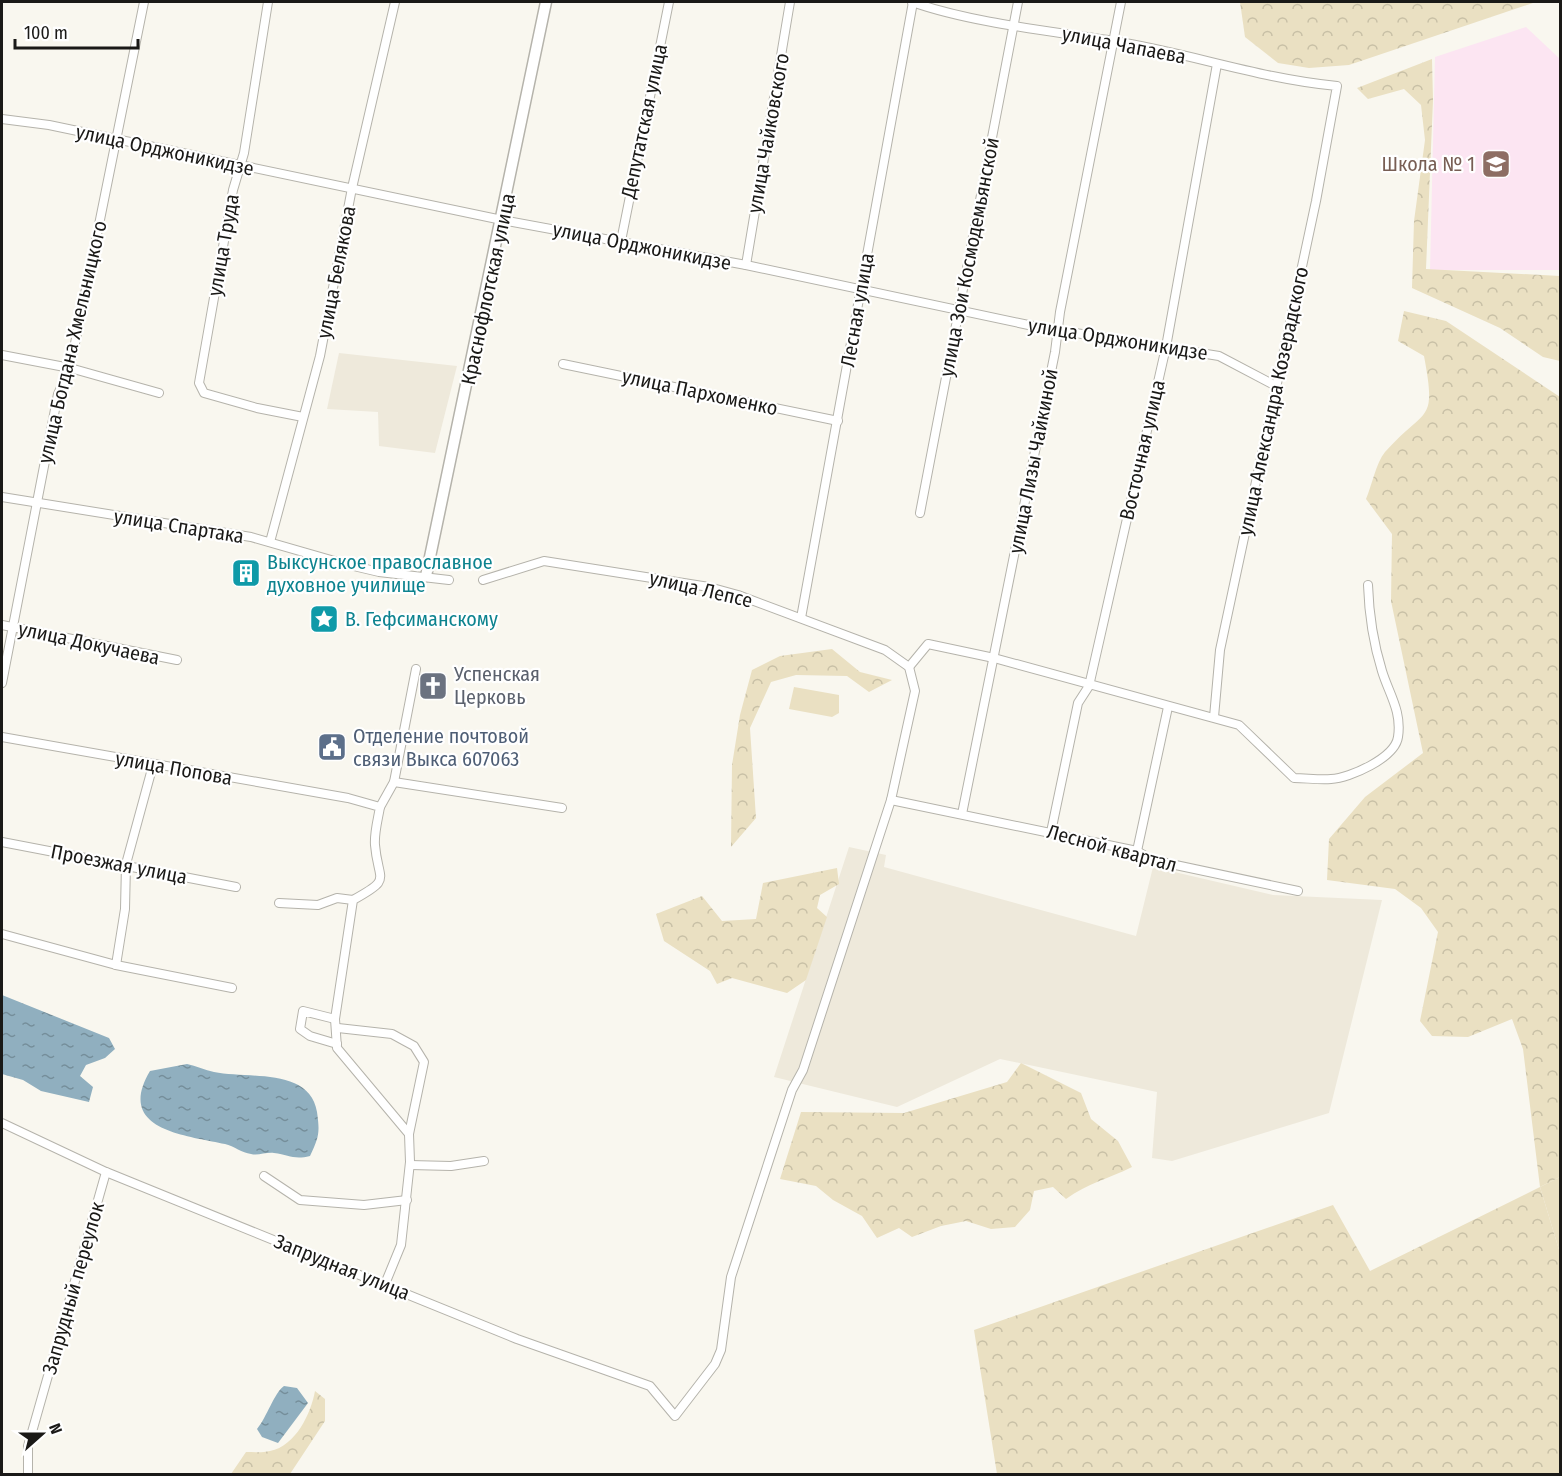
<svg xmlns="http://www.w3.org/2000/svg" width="1562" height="1476" font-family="'Fira Sans Condensed',sans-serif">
	<defs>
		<pattern id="forest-crowns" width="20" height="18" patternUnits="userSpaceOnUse" patternTransform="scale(1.5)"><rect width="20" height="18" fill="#eae0c2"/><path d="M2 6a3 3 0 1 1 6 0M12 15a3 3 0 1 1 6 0" fill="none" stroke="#c8c0a6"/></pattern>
		<pattern id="water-ripples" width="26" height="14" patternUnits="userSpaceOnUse" patternTransform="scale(1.5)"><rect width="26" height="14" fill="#90afbf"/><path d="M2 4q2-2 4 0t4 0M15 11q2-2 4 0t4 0" fill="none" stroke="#758e9a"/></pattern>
	</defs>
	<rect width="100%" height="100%" fill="#f9f7ef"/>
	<g fill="#eee9db">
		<path d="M339,353L457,366L435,453L379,446L378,412L327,409Z"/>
		<path d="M849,847L886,855L884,867L1136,936L1153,867L1273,895L1382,900L1329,1113L1172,1161L1152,1158L1157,1092L1000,1059L897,1107L774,1077Z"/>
	</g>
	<path fill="#fce5f2" d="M1526,27L1560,59V270H1430L1435,57Z"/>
	<g fill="#eae0c2">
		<path d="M794,687L839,695V713L832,717L789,709Z"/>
		<path d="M1560,1177V1253L1540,1187Z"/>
	</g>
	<g fill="url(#forest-crowns)">
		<path d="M1240,2H1536L1349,65L1309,68L1278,63L1245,37Z"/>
		<path d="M1432,59L1433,100L1426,269L1560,276V361L1543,357L1500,328L1412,288L1414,221L1425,140L1421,105L1404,89L1368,99L1357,88Z"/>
		<path d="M1404,311L1446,321L1560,397V1177L1540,1187L1560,1253V1474H997L974,1330L1333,1205L1370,1271L1540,1187L1523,1049L1512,1019L1468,1037L1432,1036L1420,1021L1438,932L1421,908L1395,889L1327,880L1329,839L1365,797L1423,753L1391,601L1392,534L1366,499C1372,485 1376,463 1385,452C1426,406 1437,425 1424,356L1398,341Z"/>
		<path d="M832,649L860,672L892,680L869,692L847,676L796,675L771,682L750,728L756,818L731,847L732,765L740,715L752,670L780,656Z"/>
		<path d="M837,868L839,884L820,895L817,908L827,917L806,980L787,993L732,978L717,984L710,971L664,941L656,914L702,896L722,921L756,919L763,883Z"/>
		<path d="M1021,1063L1081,1093L1091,1119L1118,1141L1132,1167C1108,1179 1088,1183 1066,1199L1053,1187L1034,1191L1030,1210L1015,1227L991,1229L966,1221L941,1226L912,1237L899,1228L877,1238L862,1216L833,1200L816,1186L780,1179L801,1112L904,1113L1007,1082Z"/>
		<path d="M315,1391L325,1399V1421L290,1474H231L246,1452C254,1452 262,1453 270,1451C296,1446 311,1413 315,1391Z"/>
	</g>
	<g fill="url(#water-ripples)">
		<path d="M2,995L109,1038L115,1049L105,1058L86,1065L80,1076L93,1087L89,1102L41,1091L23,1080L2,1074Z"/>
		<path d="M187,1064C196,1066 205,1070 214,1072C247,1079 310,1067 317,1112C320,1133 319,1137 310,1156C294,1160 289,1155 274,1153C266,1152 258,1156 251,1154C242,1153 234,1146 225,1144C185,1135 115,1130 150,1071Z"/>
		<path d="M284,1386L297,1388L308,1403L278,1443L262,1437L257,1429C267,1417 274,1393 284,1386Z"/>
	</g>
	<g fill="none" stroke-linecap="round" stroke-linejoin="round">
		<g stroke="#b5b3ab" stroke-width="10">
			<g id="street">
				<path d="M268,2L244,153L233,190L199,383L204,393L257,408L303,417"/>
				<path d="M912,2C972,23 1051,31 1114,41C1189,53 1261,79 1337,86L1316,201L1220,650L1214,717"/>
				<path d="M2,119L49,125L502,220L746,265L1038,327L1219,356L1276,386"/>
				<path d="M621,241L669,2"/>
				<path d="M746,265L790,2"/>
				<path d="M2,355L70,368L159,393"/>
				<path d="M563,364L838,421"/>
				<path d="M2,497L251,537L345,564L379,572L449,580"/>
				<path d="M920,513L1018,2"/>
				<path d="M270,542L320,356L352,188L395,2"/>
				<path d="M801,618L913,2"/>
				<path d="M2,625L177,660"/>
				<path d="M909,667L928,644L994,658L1239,725L1294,778C1306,778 1319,780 1331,779C1350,778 1395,758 1398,737C1402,711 1389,694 1382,671C1373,642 1369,615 1368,585"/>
				<path d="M2,683L58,394L70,368L144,2"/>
				<path d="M2,737L348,798L380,807C378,819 374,833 375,845C378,882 393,878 353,900L335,1019L337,1048L409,1134L410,1162L401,1245L385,1284"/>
				<path d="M394,782L562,808"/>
				<path d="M891,800L1137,851L1152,860L1298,891"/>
				<path d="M380,807L394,782L416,669"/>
				<path d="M962,814L1055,352L1060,312L1121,2"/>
				<path d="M1051,832L1078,703L1089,686L1166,347L1217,64"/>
				<path d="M2,842L236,887"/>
				<path d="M1137,851L1168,707"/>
				<path d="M279,903L318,905L337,898L353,900"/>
				<path d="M2,934L116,965L232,988"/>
				<path d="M116,965L125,909L126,864L153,765"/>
				<path d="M335,1019L303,1011L300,1029L310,1036L337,1044"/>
				<path d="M338,1028L392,1034L414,1046L424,1062L409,1134"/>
				<path d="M2,1123L106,1172L517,1339L650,1386L675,1416L715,1364L721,1350L731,1277L792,1090L803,1070L891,800L915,691L909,667L885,650L738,595L709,587L544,561L483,580"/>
				<path d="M410,1165L451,1166L484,1161"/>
				<path d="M264,1176L300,1200L364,1205L407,1200"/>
				<path d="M28,1474V1446L106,1172"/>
			</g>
		</g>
		<g stroke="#b5b3ab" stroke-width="13">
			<path id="secondary" d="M426,576L546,2"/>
		</g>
		<use href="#street" stroke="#fff" stroke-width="8"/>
		<use href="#secondary" stroke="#fff" stroke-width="10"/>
	</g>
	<defs>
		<g id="school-square" transform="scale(1.5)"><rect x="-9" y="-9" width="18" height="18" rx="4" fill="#8d6e63" stroke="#fff"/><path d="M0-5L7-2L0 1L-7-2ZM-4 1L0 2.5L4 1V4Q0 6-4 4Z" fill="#fff"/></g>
		<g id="building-square" transform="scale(1.5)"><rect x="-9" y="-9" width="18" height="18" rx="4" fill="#0f9aa8" stroke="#fff"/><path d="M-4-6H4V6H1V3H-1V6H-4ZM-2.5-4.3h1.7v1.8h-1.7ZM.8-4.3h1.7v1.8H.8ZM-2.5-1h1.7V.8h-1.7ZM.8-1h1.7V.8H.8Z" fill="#fff"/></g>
		<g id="sight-square" transform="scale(1.5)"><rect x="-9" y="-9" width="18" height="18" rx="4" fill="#0f9aa8" stroke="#fff"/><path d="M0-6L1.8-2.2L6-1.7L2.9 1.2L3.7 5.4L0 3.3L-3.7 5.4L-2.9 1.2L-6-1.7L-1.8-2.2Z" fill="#fff"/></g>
		<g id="church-square" transform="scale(1.5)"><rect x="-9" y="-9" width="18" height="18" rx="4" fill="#6b7280" stroke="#fff"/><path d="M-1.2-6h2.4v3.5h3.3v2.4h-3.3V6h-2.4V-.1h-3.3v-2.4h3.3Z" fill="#fff"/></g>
		<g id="civic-square" transform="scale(1.5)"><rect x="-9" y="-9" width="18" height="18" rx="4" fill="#5c6f8a" stroke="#fff"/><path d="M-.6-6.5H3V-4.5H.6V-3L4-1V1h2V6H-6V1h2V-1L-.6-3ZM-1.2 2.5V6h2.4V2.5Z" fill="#fff"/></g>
	</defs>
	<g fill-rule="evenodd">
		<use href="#school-square" x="1496" y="164"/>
		<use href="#building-square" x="246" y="573"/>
		<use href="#sight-square" x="324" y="619"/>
		<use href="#church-square" x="433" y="686"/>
		<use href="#civic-square" x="332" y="747"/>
	</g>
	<g text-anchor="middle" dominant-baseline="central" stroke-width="4.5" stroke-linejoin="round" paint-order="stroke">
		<g font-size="20" fill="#1a1917" stroke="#fff">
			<text transform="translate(1124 45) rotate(11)">улица Чапаева</text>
			<text transform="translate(644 121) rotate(-78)">Депутатская улица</text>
			<text transform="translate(768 133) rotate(-80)">улица Чайковского</text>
			<text transform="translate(165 150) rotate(12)">улица Орджоникидзе</text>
			<text transform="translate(223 245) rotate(-80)">улица Труда</text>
			<text transform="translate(642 246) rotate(11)">улица Орджоникидзе</text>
			<text transform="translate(969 257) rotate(-79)">улица Зои Космодемьянской</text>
			<text transform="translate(336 272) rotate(-79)">улица Белякова</text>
			<text transform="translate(488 289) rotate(-78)">Краснофлотская улица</text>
			<text transform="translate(857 310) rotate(-80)">Лесная улица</text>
			<text transform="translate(1118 339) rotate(9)">улица Орджоникидзе</text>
			<text transform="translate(72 342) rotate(-77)">улица Богдана Хмельницкого</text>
			<text transform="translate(700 392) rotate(12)">улица Пархоменко</text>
			<text transform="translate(1273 401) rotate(-78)">улица Александра Козерадского</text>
			<text transform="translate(1142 450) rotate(-77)">Восточная улица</text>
			<text transform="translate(1033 461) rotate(-79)">улица Лизы Чайкиной</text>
			<text transform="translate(179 526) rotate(9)">улица Спартака</text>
			<text transform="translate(701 589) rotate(13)">улица Лепсе</text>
			<text transform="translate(89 643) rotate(12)">улица Докучаева</text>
			<text transform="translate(174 768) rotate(10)">улица Попова</text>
			<text transform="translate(1112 848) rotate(15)">Лесной квартал</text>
			<text transform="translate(119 864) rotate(11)">Проезжая улица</text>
			<text transform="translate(342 1267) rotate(22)">Запрудная улица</text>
			<text transform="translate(73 1288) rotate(-74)">Запрудный переулок</text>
		</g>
		<g font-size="20" fill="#785e54" stroke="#fff" text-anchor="end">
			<text x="1475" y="164">Школа № 1</text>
		</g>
		<g font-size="20" fill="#0d838f" stroke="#fff" text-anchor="start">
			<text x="267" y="562">Выксунское православное<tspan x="267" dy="23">духовное училище</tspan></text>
			<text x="345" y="619">В. Гефсиманскому</text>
		</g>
		<g font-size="20" fill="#5b616d" stroke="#fff" text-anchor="start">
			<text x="454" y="674">Успенская<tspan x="454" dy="23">Церковь</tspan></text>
		</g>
		<g font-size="20" fill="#4e5e75" stroke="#fff" text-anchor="start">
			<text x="353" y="736">Отделение почтовой<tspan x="353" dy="23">связи Выкса 607063</tspan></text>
		</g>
	</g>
	<rect width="1562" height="1476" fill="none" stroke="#1a1917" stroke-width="6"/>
	<g transform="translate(42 1434) rotate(69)" stroke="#ffffff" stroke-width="4.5" paint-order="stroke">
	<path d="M0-4.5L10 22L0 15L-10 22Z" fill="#1a1917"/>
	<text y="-9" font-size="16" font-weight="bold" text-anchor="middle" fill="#1a1917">N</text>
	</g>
	<path d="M15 39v9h123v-9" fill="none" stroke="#1a1917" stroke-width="3"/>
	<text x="24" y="39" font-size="18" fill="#1a1917" stroke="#ffffff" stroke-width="4.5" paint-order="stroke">100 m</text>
</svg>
